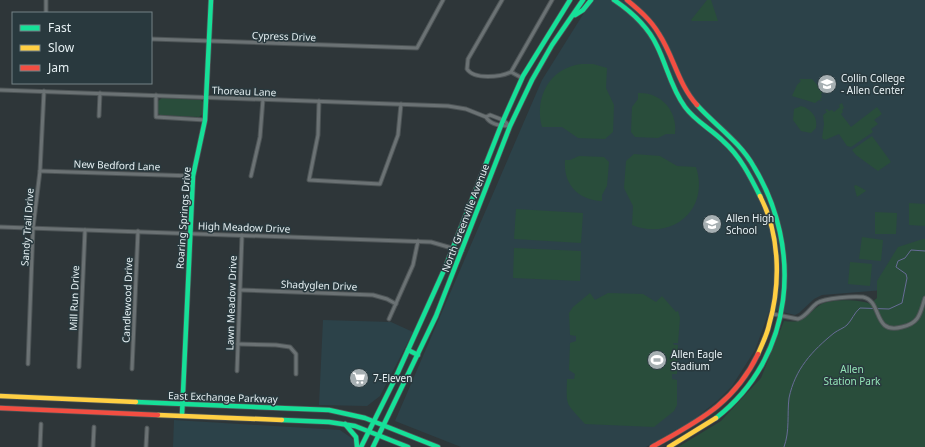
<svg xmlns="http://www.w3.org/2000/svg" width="925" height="447" font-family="'Noto Sans',sans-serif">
	<rect width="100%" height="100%" fill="#2e3639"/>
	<g fill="#2c4249">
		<path d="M592,0H925V266L884,290L822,295L814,299L799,313L795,315L770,309L755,350L732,386L717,401L693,420L646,447H461L395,421L542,80Z"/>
		<path d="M323,320L391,322L413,332L380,396L367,406L319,405Z"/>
		<path d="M174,420L340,430L353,439L355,447H173Z"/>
	</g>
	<g fill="#294d3b">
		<path d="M707,0H711L718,21H692L691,20Z"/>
		<path d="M581,64H593L607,68L606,88L614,105L613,132L605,139L578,138L562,127H542C534,97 550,68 581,64Z"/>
		<path d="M799,79H812L819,87H825L827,89L821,94L822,97L820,99L822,101L819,100L815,103L792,96L797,85L801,81Z"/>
		<path d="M638,93C661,92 678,111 675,134H666L658,138L635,137L631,132L632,107L638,99Z"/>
		<path d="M162,98L201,100L204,103L203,114L199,117L160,115L158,113V101Z"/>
		<path d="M842,103L844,108L842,110L843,112L841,114L851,127L877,107L882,114L874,120L878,124L871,129L873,132L851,147L847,146L839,134L825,140L822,138L824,124L823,115L827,112L825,110L827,109L829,111L832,110L834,112L840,107L839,105Z"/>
		<path d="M801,106C811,109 818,117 816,128L811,133L801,131L793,120L794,109Z"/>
		<path d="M872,136L891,162L878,171L856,155L852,150Z"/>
		<path d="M634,154L660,156L677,166L696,167C710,210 672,241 632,225L633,206L624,188L626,161Z"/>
		<path d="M579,156L604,157L609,162L607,186L602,195V201C578,200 563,184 565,160H570Z"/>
		<path d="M856,185L865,190L866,191L857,197L854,186Z"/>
		<path d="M909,203L925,204V226L909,225Z"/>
		<path d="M516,209L583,213L581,243L514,239Z"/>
		<path d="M875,212L897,213L896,234H875Z"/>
		<path d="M862,237L883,240L881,261L859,259Z"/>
		<path d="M923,239H925V447H678L721,421L761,378L784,321C806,324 805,315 820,305C829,299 860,299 870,304L877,298V281L898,247Z"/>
		<path d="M514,248L581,251L580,281L513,278Z"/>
		<path d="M850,262L872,264L870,286L848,284Z"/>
		<path d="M590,293L595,300L608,293L643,294L656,302L662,296L676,312L678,311L680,318L678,343H673L674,345H678L677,374H672V379L677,380V405L674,411L654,427L585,424C566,402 566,408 567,379H574L575,374L569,370L570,343L576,341V336L570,335L569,313L573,307Z"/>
	</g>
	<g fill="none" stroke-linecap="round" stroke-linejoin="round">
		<path stroke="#676c96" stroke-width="1" d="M784,447C790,431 787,414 789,398C795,369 812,351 834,333C838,330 844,328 847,325C852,320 854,313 860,308L889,309L902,303L907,278L906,274L896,267L898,261L905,258L911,250L925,251"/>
		<g stroke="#4d5456" stroke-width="5">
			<g id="street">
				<path d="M502,0L468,59L467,69C474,80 501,77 511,72L522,78"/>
				<path d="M46,13V0"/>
				<path d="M151,39L417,48L443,0"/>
				<path d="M511,72L552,0"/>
				<path d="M0,90L448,106L466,109L486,117L490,115L503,120L510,126"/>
				<path d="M156,95V117L205,120"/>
				<path d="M319,101L318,135L309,180L380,184L398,135L401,104"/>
				<path d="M99,116L100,93"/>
				<path d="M486,117C490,124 501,126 509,126"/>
				<path d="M40,171L193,176"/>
				<path d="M251,176L260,137L263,99"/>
				<path d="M0,227L431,242L462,251"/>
				<path d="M240,290L373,295L387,299L396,304"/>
				<path d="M773,314L798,319C807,316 810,308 817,303C825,298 853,296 863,297C883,301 872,335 902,327C920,323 920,313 925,298"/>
				<path d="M389,319L413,265L418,241"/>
				<path d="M238,344L276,345L290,347L296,354V374"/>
				<path d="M28,364L33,228L40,171L44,91"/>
				<path d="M79,367L85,230"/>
				<path d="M132,369L138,231"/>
				<path d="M237,371L242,235"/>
				<path d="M40,447L41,424"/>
				<path d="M93,447L94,427"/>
				<path d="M146,447L147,428"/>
			</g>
		</g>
		<g stroke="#4d5456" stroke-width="6">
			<g id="fast">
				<path d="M614,0C632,12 648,27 657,46C667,66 671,88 685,107C695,121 711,129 723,141C740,156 750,176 760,196"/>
				<path d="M575,15L583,10L591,0"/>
				<path d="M697,105C716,126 740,142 754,167C803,248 795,357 716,418"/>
				<path d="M408,350L418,355"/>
				<path d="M136,402L329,410L365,418L438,447"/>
				<path d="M182,415L193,176L205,120L211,0"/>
				<path d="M282,420L329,422L355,426L408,447"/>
				<path d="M345,424L356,437L357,447"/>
				<path d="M361,447L394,381L445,268L502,123L523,76L570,0"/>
				<path d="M373,447L436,316L510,126L532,80L552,45L583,0"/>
			</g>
		</g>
		<g stroke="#4d5456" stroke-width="6">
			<g id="slow">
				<path d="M758,354C762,344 767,335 769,325C781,284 780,234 760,196"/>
				<path d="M0,396L136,402"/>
				<path d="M158,415L282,420"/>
				<path d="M669,447L716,418"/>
			</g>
		</g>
		<g stroke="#4d5456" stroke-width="6">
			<g id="jam">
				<path d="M627,0C639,10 651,20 659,34C674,57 678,84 697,105"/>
				<path d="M0,408L158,415"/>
				<path d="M652,447C698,421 734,404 758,354"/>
			</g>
		</g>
		<use href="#street" stroke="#6b7274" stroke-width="3"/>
		<use href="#fast" stroke="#16e098" stroke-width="4.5"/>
		<use href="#slow" stroke="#ffcf43" stroke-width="4.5"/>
		<use href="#jam" stroke="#f24e42" stroke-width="4.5"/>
	</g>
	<defs>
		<g id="university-disc" transform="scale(1)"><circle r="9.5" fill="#a6afb2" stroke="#29393e"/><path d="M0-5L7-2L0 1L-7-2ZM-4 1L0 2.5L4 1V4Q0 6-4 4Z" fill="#fff"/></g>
		<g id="school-disc" transform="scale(1)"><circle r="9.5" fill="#a6afb2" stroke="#29393e"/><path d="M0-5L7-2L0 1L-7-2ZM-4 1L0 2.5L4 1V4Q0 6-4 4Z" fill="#fff"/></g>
		<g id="stadium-disc" transform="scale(1)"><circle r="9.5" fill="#a6afb2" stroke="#29393e"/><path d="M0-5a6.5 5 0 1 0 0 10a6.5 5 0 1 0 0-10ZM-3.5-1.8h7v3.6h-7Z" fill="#fff"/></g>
		<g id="supermarket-disc" transform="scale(1)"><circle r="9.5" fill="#a6afb2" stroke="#29393e"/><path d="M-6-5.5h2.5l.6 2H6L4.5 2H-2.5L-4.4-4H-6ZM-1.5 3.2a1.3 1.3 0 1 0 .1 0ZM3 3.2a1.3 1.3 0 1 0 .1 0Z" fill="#fff"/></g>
	</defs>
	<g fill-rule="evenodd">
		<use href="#university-disc" x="827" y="84"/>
		<use href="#school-disc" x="712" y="224"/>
		<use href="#stadium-disc" x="657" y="360"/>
		<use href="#supermarket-disc" x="359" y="378"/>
	</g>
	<g text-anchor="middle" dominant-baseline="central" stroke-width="3" stroke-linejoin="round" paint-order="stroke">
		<g font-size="10" fill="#e6f0f3" stroke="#29393e">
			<text transform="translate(284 36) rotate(2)">Cypress Drive</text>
			<text transform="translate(244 91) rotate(2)">Thoreau Lane</text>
			<text transform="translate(117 165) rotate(2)">New Bedford Lane</text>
			<text transform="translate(183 218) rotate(-86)">Roaring Springs Drive</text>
			<text transform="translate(465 218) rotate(-69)">North Greenville Avenue</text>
			<text transform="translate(27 227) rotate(-86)">Sandy Trail Drive</text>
			<text transform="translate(244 227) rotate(2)">High Meadow Drive</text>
			<text transform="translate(319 285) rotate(2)">Shadyglen Drive</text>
			<text transform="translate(74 298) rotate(-88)">Mill Run Drive</text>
			<text transform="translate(127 300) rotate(-88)">Candlewood Drive</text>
			<text transform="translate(231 303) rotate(-88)">Lawn Meadow Drive</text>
			<text transform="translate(223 397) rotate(2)">East Exchange Parkway</text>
		</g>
		<g font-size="10" fill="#e6f0f3" stroke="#29393e" text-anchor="start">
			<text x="841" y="78">Collin College<tspan x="841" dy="12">- Allen Center</tspan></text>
			<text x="726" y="218">Allen High<tspan x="726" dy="12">School</tspan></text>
			<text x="671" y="354">Allen Eagle<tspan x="671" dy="12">Stadium</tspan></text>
			<text x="373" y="378">7-Eleven</text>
		</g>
		<g font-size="10" fill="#93e3b6" stroke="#29393e">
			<text x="852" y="369">Allen<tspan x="852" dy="12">Station Park</tspan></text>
		</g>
	</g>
	<rect x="12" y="12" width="140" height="72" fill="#29393e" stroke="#758286"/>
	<rect x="20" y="25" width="20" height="6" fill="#16e098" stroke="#758286"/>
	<text x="48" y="32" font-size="12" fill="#e6f0f3">Fast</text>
	<rect x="20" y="45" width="20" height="6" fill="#ffcf43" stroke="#758286"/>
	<text x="48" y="52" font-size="12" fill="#e6f0f3">Slow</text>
	<rect x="20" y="65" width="20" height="6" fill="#f24e42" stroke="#758286"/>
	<text x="48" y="72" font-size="12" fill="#e6f0f3">Jam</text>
</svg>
